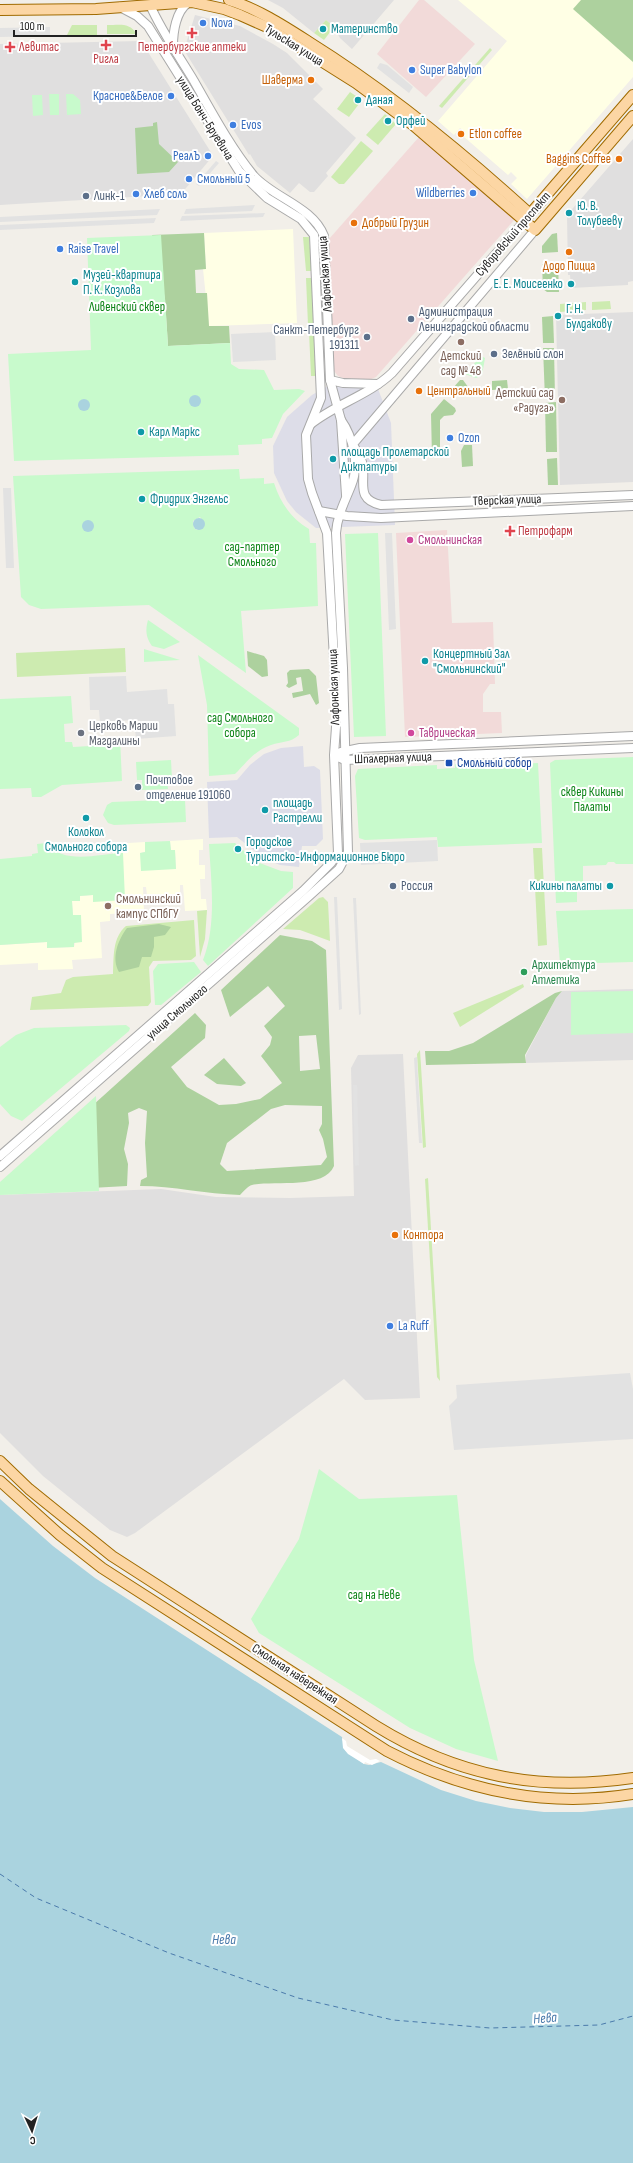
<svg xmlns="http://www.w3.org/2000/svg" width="633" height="2163" font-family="'Sofia Sans Condensed',sans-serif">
	<rect width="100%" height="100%" fill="#f2efe9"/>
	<g fill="#e0dfdf">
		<path d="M268,0H394L352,49L340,38L334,27L326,20L314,33L283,8Z"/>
		<path d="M195,15L240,26L273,44L287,53L323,89L313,99L356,138L326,173L328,176L314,192H310L299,183L290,193L257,166L250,154L249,155L184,50Z"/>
		<path d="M141,41L212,154V157L181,194L0,205V44Z"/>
		<path d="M633,139V281L628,282V285L571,288L570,275H568L567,215Z"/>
		<path d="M633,312V482L560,485L556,315Z"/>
		<path d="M633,989V1060L526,1063V1055L556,998L562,991Z"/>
		<path d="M403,1054L420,1398L365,1400L344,1379L135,1533L127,1537L110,1530L43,1476L0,1433V1195L161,1189L216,1197L290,1198L354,1196L351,1068L358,1055Z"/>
	</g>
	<g fill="#f2dad9">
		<path d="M419,0H424L475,44L426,97L377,54Z"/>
		<path d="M419,137L515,219L376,377L369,380L343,378L338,376L334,371L329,239Z"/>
		<path d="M447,530L452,623L493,622L495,684H490L483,694V712H501L502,733L405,737L396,533Z"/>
	</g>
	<g fill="#ffffe5">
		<path d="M458,0H633V77L527,199L511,184L517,178L511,172L508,175L463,136L466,133L460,128L454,135L438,121L507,41Z"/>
		<path d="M293,229L297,323L209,326L203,269H206L204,233Z"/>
		<path d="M203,839V850H199V865H205V879H200L201,899H206L207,910L185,911L183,885H180V894L147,895L146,887H143L144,912L110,914V921L100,922L102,958L72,960L73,969L38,970V963L0,965V945L47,942V948L74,947L81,915H73L72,901L80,896L93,895V902L123,853L113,854L112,844L145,842V852L140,853L176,869L175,851H171L170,841Z"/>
	</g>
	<g fill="#cdebb0">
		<path d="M326,20L334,27L324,40L314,33Z"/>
		<path d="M72,25H97V35H67Z"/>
		<path d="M107,25C120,25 129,22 137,34H107Z"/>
		<path d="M490,48L492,50L442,108L439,106Z"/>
		<path d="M350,92L362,100L349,117L337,109Z"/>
		<path d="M385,114L396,124L378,145L366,135Z"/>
		<path d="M361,141L373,151L344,184H339L331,177Z"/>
		<path d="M303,237H309L312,271H306Z"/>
		<path d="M306,278H312L314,324L308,325Z"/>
		<path d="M610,301L611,309L592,310V302Z"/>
		<path d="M586,302V310L560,312V304Z"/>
		<path d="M314,331L316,376H311L309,332Z"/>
		<path d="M125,648L126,672L17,677L16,653Z"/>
		<path d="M533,848H542L547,945L538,946Z"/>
		<path d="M323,897L328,902L330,941L300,930L283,929L319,898Z"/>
		<path d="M207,910L205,939L200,957L197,911Z"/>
		<path d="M194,920L196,956L191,960L153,961L149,967L151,1002L148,1006L30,1010L32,997L61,993L66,980L73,977L113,974C114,957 112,938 126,926Z"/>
		<path d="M523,984L524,987L460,1027L453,1013Z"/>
		<path d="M420,1050L426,1147L423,1148L417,1054Z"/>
		<path d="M428,1178L440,1381L437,1377L425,1179Z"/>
	</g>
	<g fill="#add19e" fill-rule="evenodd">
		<path d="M581,0H633V62L573,9Z"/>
		<path d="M157,122L159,144L178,162L169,172L137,174L135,128L153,126V123Z"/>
		<path d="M204,233L206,269L195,270L196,293H207L209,326H229L230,343L168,346L165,299L152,235Z"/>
		<path d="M557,233L558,252L542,253V246L552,234Z"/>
		<path d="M558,263L559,292H547L543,289L542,264Z"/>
		<path d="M553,316L554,343H543L542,317Z"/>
		<path d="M543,348H554L555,398L545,399Z"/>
		<path d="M460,380H463L471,391L466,395L458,396L453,391V388Z"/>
		<path d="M507,380L508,389L492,390V381Z"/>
		<path d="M444,399L455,408L456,411L453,415L444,416L440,420V456L434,458L432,457L431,414Z"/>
		<path d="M556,402L557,452H546L545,403Z"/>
		<path d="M464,445H472L473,466L462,467L461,451Z"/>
		<path d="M557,458L558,485H548L547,459Z"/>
		<path d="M247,651L264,656L267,660L268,676L262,677L248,666Z"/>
		<path d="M309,669L316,676L319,703L316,705L310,694L293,698L292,693L303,691L301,677L296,678L297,684L289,688L286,686L288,683L287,673L290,670Z"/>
		<path d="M159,924L171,927L165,935L154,937V947L151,957H142L139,967L119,972C111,958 118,940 127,928Z"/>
		<path d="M280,935L312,941L326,950L334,1166C324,1190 274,1180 252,1185C248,1186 243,1192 240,1195C206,1194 173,1186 140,1186L141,1180L147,1177L145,1143L147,1111L139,1108L128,1113L129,1123L124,1149L128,1164L127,1186L0,1193V1189L195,1013L206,1025L205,1038L171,1067L187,1087L219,1105L236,1104L260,1099L282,1083L261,1056L270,1045L272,1037L264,1026L285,1006L268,986L230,1017L221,990ZM316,1035L320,1069L300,1071L299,1036ZM285,1105L322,1106V1124L319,1130L323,1139L327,1157L321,1165L227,1171L220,1164L227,1143L271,1109Z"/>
		<path d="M562,991L556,998L525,1055L526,1063L426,1065L425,1051H449L473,1043L555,993Z"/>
		<path d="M224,1058L246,1083L241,1086L217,1084L204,1075Z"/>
	</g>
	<g fill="#c8facc" fill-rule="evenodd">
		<path d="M49,94H59V115H50Z"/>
		<path d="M66,94H73L80,100L81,114L67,115Z"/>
		<path d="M32,95H42L43,115L33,116Z"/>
		<path d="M161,235L168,346L230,343L231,364L239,369L264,370L274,390L299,389L305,391L283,414L272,438L262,439V444L238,445L239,455L14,461L8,354L91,350L87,238Z"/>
		<path d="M481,356L485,358L482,375L476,378L465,374Z"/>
		<path d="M239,469L240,479L264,478V484L274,483C281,504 291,518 309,529L310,543H316L318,606L241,611L246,673L149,605L41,609L29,605L21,597L13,476ZM200,517L205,524L197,530L194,528L193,521Z"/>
		<path d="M378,533L386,736L354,737L345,534Z"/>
		<path d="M148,620L180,642L164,649L152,646C146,638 145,630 148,620Z"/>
		<path d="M144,649L180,660L144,662Z"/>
		<path d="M198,655L299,728V735C290,743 282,741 271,745C254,751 247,762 235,774L209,776L207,705Z"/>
		<path d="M71,696L73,723L64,724L65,742H72L73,747L90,746V741H98V739L120,738L122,781L62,785L41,797H32L31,788L0,789V699Z"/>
		<path d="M633,757V864H616L614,862H608L606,865L583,866V884L577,891V902L556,903L550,763L555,760Z"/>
		<path d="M171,760L172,779H167L168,789L142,790V780H137L136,762Z"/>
		<path d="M472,763L478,766L538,763L542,843L438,847L437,837L365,840L359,838L355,776L358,769L437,765V769L455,768V764Z"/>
		<path d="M185,799L186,822L114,825L108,823L103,815L107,805L112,802Z"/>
		<path d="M170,841L171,850H175L176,869L141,871L140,853L145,852V842Z"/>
		<path d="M46,843C63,865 98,854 123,853L125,900L93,902V895L80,896V901H72L73,915H81L82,942L74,943V947L47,948V942L0,945V859L32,856V854L38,853L37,844Z"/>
		<path d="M235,843L257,862L281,871L293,872V888L208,966L203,960C217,924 211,882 209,844Z"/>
		<path d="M633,909V962L560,964L556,911Z"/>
		<path d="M194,962L201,972L161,1005H155L153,971L158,964Z"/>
		<path d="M633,991V1033L571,1035V992Z"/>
		<path d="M126,1025L130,1028L129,1031L22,1121L11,1116L0,1104V1047L16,1035L34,1028Z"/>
		<path d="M96,1096L99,1191L0,1195V1182Z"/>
		<path d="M319,1469L359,1499L457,1495L474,1660L498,1761L456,1749L410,1728L259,1633L251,1619L299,1539Z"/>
	</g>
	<g fill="#e2e2e2">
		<path d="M50,27V36L0,37V28Z"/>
		<path d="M380,63L387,65L413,87L409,93L377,68Z"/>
		<path d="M216,161L219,163L199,186L196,184Z"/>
		<path d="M255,205L252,211L184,214L186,209Z"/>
		<path d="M160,209L157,215L0,222V217Z"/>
		<path d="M265,213L263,217L180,221L182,216Z"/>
		<path d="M156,218L154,223L0,230V225Z"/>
		<path d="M275,332L276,360L233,362L231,334Z"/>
		<path d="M3,488H11L14,568H6Z"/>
		<path d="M385,533H392L396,629L389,630Z"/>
		<path d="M126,676L127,692L167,689L168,704H174L176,736L136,739L134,720L100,722L99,710H90L89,677Z"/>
		<path d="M437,840L438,861L361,865L360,843Z"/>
		<path d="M334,897H337L342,1009L339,1010Z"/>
		<path d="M353,898H356L361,1014L359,1015Z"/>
		<path d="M417,1057L418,1079L422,1143H419L414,1058Z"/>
		<path d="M353,1085H357L359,1165L355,1166Z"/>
		<path d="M630,1373L633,1389V1439L454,1450L449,1406L457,1398L456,1385Z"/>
	</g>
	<g fill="#dddde8">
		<path d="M340,379L375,381L391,423L395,525L316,528L296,512L287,501L274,473L273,446L287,417L312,395Z"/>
		<path d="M303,746L304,767L314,766L320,770L323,839L316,846H302L299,867L280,865L265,859L237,837L209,838L207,782L237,780L250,765L264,754L281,748Z"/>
	</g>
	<g fill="#aad3df">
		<circle cx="195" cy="401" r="6"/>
		<circle cx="84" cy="405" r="6"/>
		<circle cx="199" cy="524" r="6"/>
		<circle cx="88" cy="526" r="6"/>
		<path d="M0,1499L53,1546L95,1578L342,1737L345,1750L364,1764L369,1765L381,1762L441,1790L476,1801L510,1808L544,1812H582L633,1807V2163H0Z"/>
	</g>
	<path fill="#fff" d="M342,1738L346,1741L347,1746L370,1760L376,1759L380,1761L372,1765L365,1762L364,1764L348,1754L343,1748Z"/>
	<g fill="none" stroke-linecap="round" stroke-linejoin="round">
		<path stroke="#4a7aab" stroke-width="1" stroke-dasharray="5 4" stroke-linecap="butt" d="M0,1874L36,1898L169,1953L298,1998L393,2020L490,2028L599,2025L633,2016"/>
		<g stroke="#a9a9a9" stroke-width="10">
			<g id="minor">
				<path d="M150,5C162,32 179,56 194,81C211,111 232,150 254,176C274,198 313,207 324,236L330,380L341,420L346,495"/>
				<path d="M173,46C173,32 176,11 188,3"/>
				<path d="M330,380L343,383L378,384"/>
				<path d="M311,424C336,404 369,395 392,373L528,217"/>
				<path d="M353,444L535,230"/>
				<path d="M355,448C357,452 360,457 362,462C367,481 354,499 381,505L633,495"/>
				<path d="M319,511L347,516L381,518L633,506"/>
				<path d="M341,752L360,748L633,736"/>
				<path d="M340,758L345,760L633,748"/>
				<path d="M0,1156L303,891L331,863L338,853L334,755L337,713L327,533L312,493L308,479L307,456L306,435L321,398L314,235L301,219L267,198L239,171L148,26L137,16L120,7"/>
				<path d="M0,1167L308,897L339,869L348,852L343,668L336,533C337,516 345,501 351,486C360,465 353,437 341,420"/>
			</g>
		</g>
		<g stroke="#a06b00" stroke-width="12">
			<g id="major">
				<path d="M229,0C258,9 284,26 309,42C389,92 461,151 530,214L633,95"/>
				<path d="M0,10L96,9L192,2L224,9L240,15L267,27L356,83L413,125L535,230L633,116"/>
				<path d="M0,1461L29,1489L112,1556L376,1726C457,1776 539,1792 633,1778"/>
				<path d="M0,1481L60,1535L102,1568L387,1751C464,1791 547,1808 633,1794"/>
			</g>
		</g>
		<use href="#minor" stroke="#fff" stroke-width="8"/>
		<use href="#major" stroke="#fcd6a4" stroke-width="10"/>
	</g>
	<g fill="#3f7fe0" stroke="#fff" stroke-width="1.5">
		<circle cx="203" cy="23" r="4"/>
		<circle cx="412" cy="70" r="4"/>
		<circle cx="171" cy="96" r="4"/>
		<circle cx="233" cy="125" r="4"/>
		<circle cx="208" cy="156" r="4"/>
		<circle cx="189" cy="179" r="4"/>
		<circle cx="473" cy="193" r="4"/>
		<circle cx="136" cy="194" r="4"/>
		<circle cx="60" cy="249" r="4"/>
		<circle cx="450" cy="438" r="4"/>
		<circle cx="390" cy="1326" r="4"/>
	</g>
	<g fill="#0f9aa8" stroke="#fff" stroke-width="1.5">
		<circle cx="323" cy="29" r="4"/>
		<circle cx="358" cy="100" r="4"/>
		<circle cx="388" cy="121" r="4"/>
		<circle cx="569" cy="213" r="4"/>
		<circle cx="75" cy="282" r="4"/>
		<circle cx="571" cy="284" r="4"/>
		<circle cx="558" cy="316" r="4"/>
		<circle cx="141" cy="432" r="4"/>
		<circle cx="333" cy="459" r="4"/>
		<circle cx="142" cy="499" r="4"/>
		<circle cx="425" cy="661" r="4"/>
		<circle cx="265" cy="810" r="4"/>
		<circle cx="86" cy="818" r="4"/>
		<circle cx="238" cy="849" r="4"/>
		<circle cx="610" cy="886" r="4"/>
	</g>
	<g fill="#e0444e" stroke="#fff" stroke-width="1.5">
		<path d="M190 27h4v4h4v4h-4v4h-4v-4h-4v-4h4z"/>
		<path d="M104 39h4v4h4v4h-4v4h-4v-4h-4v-4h4z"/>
		<path d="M8 41h4v4h4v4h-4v4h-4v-4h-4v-4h4z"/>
		<path d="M508 525h4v4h4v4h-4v4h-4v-4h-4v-4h4z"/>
	</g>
	<g fill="#e8710a" stroke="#fff" stroke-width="1.5">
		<circle cx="311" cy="80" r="4"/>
		<circle cx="461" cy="134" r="4"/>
		<circle cx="619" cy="159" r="4"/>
		<circle cx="354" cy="223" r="4"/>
		<circle cx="569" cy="252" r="4"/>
		<circle cx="419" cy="391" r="4"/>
		<circle cx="395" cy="1235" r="4"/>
	</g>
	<g fill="#5c6f8a" stroke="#fff" stroke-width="1.5">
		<circle cx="86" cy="196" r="4"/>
		<circle cx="411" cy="319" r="4"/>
		<circle cx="367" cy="337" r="4"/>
		<circle cx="494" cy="354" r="4"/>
		<circle cx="138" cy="787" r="4"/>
		<circle cx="393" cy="886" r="4"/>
	</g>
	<g fill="#8d6e63" stroke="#fff" stroke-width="1.5">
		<circle cx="461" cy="342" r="4"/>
		<circle cx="562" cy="400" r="4"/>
		<circle cx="108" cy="906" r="4"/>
	</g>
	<g fill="#d1479c" stroke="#fff" stroke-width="1.5">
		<circle cx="410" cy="540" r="4"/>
		<circle cx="411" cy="733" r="4"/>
	</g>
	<circle fill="#6b7280" stroke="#fff" stroke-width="1.5" cx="81" cy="733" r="4"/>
	<rect fill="#1a4fb4" stroke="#fff" stroke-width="1.5" x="445" y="759" width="8" height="8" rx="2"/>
	<circle fill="#2e9e5b" stroke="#fff" stroke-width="1.5" cx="524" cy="972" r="4"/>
	<g text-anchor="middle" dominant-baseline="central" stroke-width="4" stroke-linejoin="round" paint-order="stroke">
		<g font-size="13" fill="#366cbe" stroke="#fff" text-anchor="start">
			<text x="211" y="23">Nova</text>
			<text x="420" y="70">Super Babylon</text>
			<text x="163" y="96" text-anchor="end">Красное&amp;Белое</text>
			<text x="241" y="125">Evos</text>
			<text x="200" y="156" text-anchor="end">РеалЪ</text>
			<text x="197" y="179">Смольный 5</text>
			<text x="465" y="193" text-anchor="end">Wildberries</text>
			<text x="144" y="194">Хлеб соль</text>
			<text x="68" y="249">Raise Travel</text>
			<text x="458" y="438">Ozon</text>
			<text x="398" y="1326">La Ruff</text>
		</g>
		<g font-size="13" fill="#0d838f" stroke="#fff" text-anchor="start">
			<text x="331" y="29">Материнство</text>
			<text x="366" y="100">Даная</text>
			<text x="396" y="121">Орфей</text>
			<text x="577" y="206">Ю. В.<tspan x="577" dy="15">Толубееву</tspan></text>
			<text x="83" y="275">Музей-квартира<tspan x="83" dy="15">П. К. Козлова</tspan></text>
			<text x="563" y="284" text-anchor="end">Е. Е. Моисеенко</text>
			<text x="566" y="309">Г. Н.<tspan x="566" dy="15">Булдакову</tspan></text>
			<text x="149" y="432">Карл Маркс</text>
			<text x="341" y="452">площадь Пролетарской<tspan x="341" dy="15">Диктатуры</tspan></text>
			<text x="150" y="499">Фридрих Энгельс</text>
			<text x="433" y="654">Концертный Зал<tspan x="433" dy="15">"Смольнинский"</tspan></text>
			<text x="273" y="803">площадь<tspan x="273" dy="15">Растрелли</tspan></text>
			<text x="86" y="832" text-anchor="middle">Колокол<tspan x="86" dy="15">Смольного собора</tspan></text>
			<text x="246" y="842">Городское<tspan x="246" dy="15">Туристско-Информационное Бюро</tspan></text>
			<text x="602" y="886" text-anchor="end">Кикины палаты</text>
		</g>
		<g font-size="13" fill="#222" stroke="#fff">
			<text transform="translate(294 45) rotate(32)">Тульская улица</text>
			<text transform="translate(205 118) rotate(58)">улица Бонч-Бруевича</text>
			<text transform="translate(513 234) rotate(-49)">Суворовский проспект</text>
			<text transform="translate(325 274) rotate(-94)">Лафонская улица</text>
			<text transform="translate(507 500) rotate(-2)">Тверская улица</text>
			<text transform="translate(334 687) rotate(-92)">Лафонская улица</text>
			<text transform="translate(393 758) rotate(-2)">Шпалерная улица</text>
			<text transform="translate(177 1012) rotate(-41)">улица Смольного</text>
			<text transform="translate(295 1674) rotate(33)">Смольная набережная</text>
		</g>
		<g font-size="13" fill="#be3a42" stroke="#fff" text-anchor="start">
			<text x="19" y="47">Левитас</text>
			<text x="192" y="47" text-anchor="middle">Петербургские аптеки</text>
			<text x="106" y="59" text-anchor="middle">Ригла</text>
			<text x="518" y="531">Петрофарм</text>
		</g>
		<g font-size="13" fill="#c56008" stroke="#fff" text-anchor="start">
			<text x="303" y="80" text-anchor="end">Шаверма</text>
			<text x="469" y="134">Etlon coffee</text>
			<text x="611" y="159" text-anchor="end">Baggins Coffee</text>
			<text x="362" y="223">Добрый Грузин</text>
			<text x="569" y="266" text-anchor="middle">Додо Пицца</text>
			<text x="427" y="391">Центральный</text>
			<text x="403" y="1235">Контора</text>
		</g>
		<g font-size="13" fill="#4e5e75" stroke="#fff" text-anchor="start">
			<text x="94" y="196">Линк-1</text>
			<text x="419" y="312">Администрация<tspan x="419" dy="15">Ленинградской области</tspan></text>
			<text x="359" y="330" text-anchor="end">Санкт-Петербург<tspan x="359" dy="15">191311</tspan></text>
			<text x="502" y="354">Зелёный слон</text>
			<text x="146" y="780">Почтовое<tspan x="146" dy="15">отделение 191060</tspan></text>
			<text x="401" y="886">Россия</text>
		</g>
		<g font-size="13" fill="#0c8416" stroke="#fff">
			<text x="127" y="307">Ливенский сквер</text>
			<text x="252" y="547">сад-партер<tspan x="252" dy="15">Смольного</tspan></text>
			<text x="240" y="718">сад Смольного<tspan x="240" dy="15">собора</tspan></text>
			<text x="592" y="792">сквер Кикины<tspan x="592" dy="15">Палаты</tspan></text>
			<text x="374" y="1595">сад на Неве</text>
		</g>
		<g font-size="13" fill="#785e54" stroke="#fff">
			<text x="461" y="356">Детский<tspan x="461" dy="15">сад № 48</tspan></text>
			<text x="554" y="393" text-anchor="end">Детский сад<tspan x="554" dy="15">«Радуга»</tspan></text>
			<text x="116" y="899" text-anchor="start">Смольнинский<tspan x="116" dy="15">кампус СПбГУ</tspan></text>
		</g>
		<g font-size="13" fill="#b23c85" stroke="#fff" text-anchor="start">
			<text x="418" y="540">Смольнинская</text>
			<text x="419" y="733">Таврическая</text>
		</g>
		<g font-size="13" fill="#5b616d" stroke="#fff" text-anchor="start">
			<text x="89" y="726">Церковь Марии<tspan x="89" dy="15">Магдалины</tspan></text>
		</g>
		<g font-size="13" fill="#164399" stroke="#fff" text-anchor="start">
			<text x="457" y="763">Смольный собор</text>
		</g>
		<g font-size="13" fill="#27864d" stroke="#fff" text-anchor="start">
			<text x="532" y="965">Архитектура<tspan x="532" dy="15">Атлетика</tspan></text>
		</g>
		<g font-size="14" font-style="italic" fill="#4a7aab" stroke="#fff">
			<text x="224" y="1939">Нева</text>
			<text transform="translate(545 2018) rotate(-5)">Нева</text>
		</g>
	</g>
	<g transform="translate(32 2131) rotate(176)" stroke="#ffffff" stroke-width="3" paint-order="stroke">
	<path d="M0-3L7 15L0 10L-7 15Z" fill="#222222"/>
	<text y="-6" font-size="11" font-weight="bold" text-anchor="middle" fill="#222222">С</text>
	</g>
	<path d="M14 30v6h122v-6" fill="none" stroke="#222222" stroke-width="2"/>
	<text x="20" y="30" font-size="12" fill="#222222" stroke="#ffffff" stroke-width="3" paint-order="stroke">100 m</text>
</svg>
